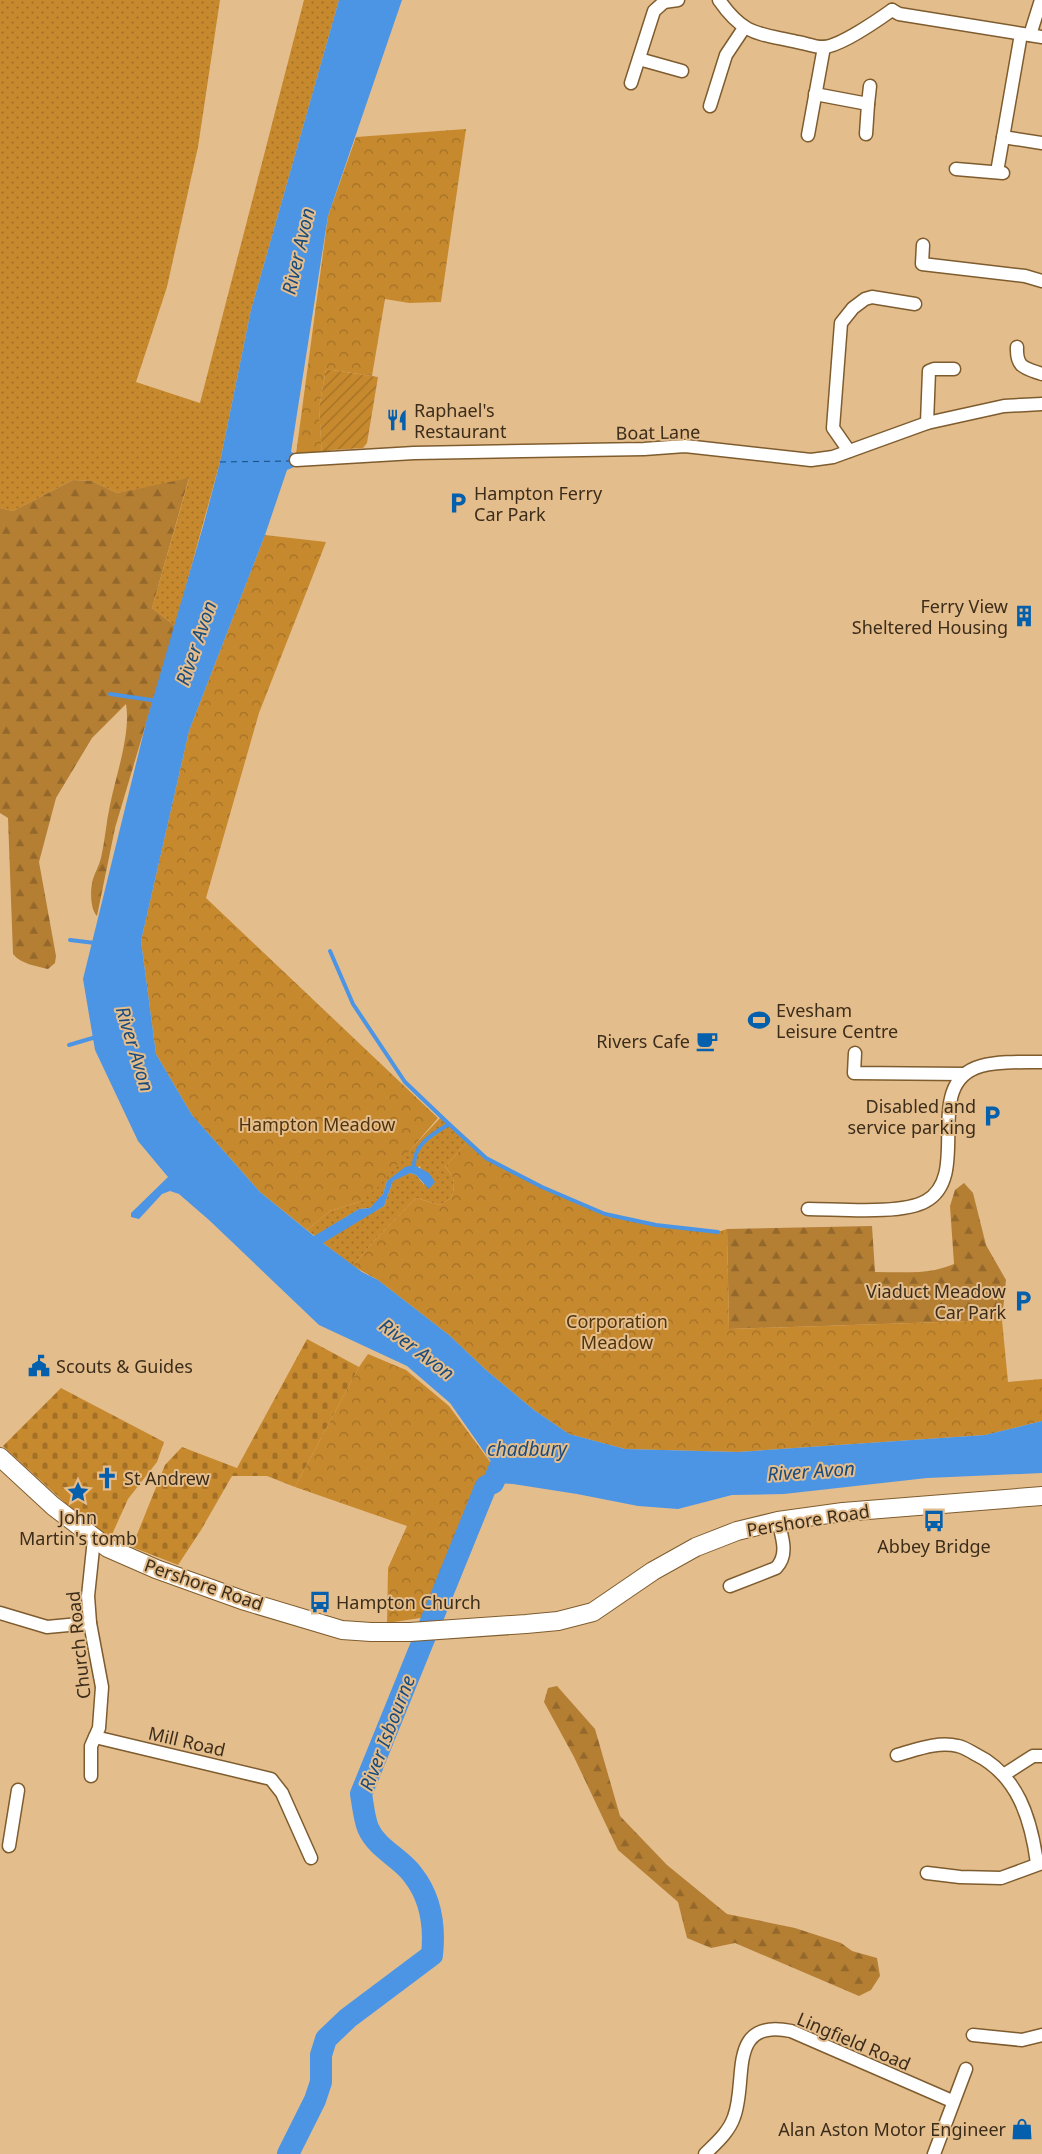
<svg xmlns="http://www.w3.org/2000/svg" width="1042" height="2154" font-family="'Noto Sans',sans-serif">
	<defs>
		<pattern id="grass-dots" width="8" height="8" patternUnits="userSpaceOnUse" patternTransform="scale(1.25)"><rect width="8" height="8" fill="#c7892e"/><path d="M2 2h.1M6 6h.1" fill="none" stroke="#a37026" stroke-width="1.8" stroke-linecap="round"/></pattern>
		<pattern id="forest-firs" width="22" height="20" patternUnits="userSpaceOnUse" patternTransform="scale(1.25)"><rect width="22" height="20" fill="#b47e33"/><path d="M5 1l3.5 6h-7zM16 11l3.5 6h-7z" fill="#94682a"/></pattern>
		<pattern id="cemetery-stones" width="16" height="16" patternUnits="userSpaceOnUse" patternTransform="scale(1.25)"><rect width="16" height="16" fill="#c7892e"/><path d="M2 7V4a2 2 0 0 1 4 0v3zM10 15v-3a2 2 0 0 1 4 0v3z" fill="#a37026"/></pattern>
		<pattern id="park-crowns" width="20" height="18" patternUnits="userSpaceOnUse" patternTransform="scale(1.25)"><rect width="20" height="18" fill="#c7892e"/><path d="M2 6a3 3 0 1 1 6 0M12 15a3 3 0 1 1 6 0" fill="none" stroke="#a37026"/></pattern>
		<pattern id="garden-furrows" width="10" height="10" patternUnits="userSpaceOnUse" patternTransform="scale(1.25)"><rect width="10" height="10" fill="#c7892e"/><path d="M-1 1l2-2M0 10L10 0M9 11l2-2" fill="none" stroke="#a37026"/></pattern>
	</defs>
	<rect width="100%" height="100%" fill="#e4bd8d"/>
	<g fill="url(#grass-dots)">
		<path d="M0,0H220L198,147L167,287L136,382L200,403L304,0H339L251,310L220,462L175,626L152,608L189,479L117,493L92,481L73,480L13,511L0,508Z"/>
		<path d="M441,1117L468,1141L445,1167C455,1177 456,1185 451,1198L440,1205L416,1198L374,1241L353,1266L322,1242L384,1206L393,1181L402,1175L410,1173L416,1175L424,1185L420,1166L387,1181L383,1194L376,1203L370,1208L359,1209L315,1236L307,1230L330,1211L362,1201Z"/>
	</g>
	<g fill="url(#forest-firs)">
		<path d="M189,478L152,608L175,626L115,828L97,916C90,909 90,889 93,879C95,872 99,866 101,858C105,841 106,823 110,805C116,775 131,734 126,704L92,738L56,798L39,862L56,956L55,963L48,969C36,966 21,964 13,954L8,818L0,813V508L13,511L73,480L92,481L117,493Z"/>
		<path d="M964,1183L973,1193L986,1245L1006,1280L1002,1320L729,1329L727,1229L872,1226L875,1272C902,1272 929,1275 954,1264L950,1206L955,1190Z"/>
		<path d="M557,1686L595,1729L620,1816L667,1865L727,1914L795,1928L841,1943L852,1951L877,1958L880,1976L871,1990L859,1996L735,1943L711,1948L687,1938L678,1902L618,1850L574,1757L544,1702L548,1688Z"/>
	</g>
	<g fill="url(#cemetery-stones)">
		<path d="M307,1339L359,1367L295,1487L267,1476H232L201,1530L178,1565L132,1547L165,1465L182,1447L237,1468Z"/>
		<path d="M61,1388L164,1442L157,1462L128,1499L110,1539L85,1521L3,1446Z"/>
	</g>
	<g fill="url(#park-crowns)">
		<path d="M466,129L441,302L409,303L385,299L372,376L326,369L319,408L322,454H296L328,216L356,137Z"/>
		<path d="M265,535L326,542L259,713L206,898L438,1118L379,1186L362,1201L330,1211L307,1230L260,1192L192,1115L156,1054L141,941L189,731Z"/>
		<path d="M468,1141L486,1158L542,1187L605,1214L656,1225L718,1232L727,1229L729,1329L1002,1320L1008,1382L1042,1379V1421L985,1435L738,1452L625,1449L569,1434L534,1410L486,1370L449,1335L378,1280L353,1266L374,1241L416,1198L440,1205L451,1198C456,1185 455,1177 445,1167Z"/>
		<path d="M368,1354L406,1370L449,1406L491,1463L493,1483L486,1487L434,1616L387,1623L388,1568L407,1526L295,1487L359,1367Z"/>
	</g>
	<path fill="url(#garden-furrows)" d="M326,369L378,377L367,443L363,448L331,450L322,454L319,408Z"/>
	<path fill="#4b95e4" d="M339,0H402L328,216L291,452L296,454L294,467L287,470L265,535L189,731L141,941L156,1054L192,1115L260,1192L314,1236L359,1209L370,1208L383,1194L387,1181L405,1167L414,1165L429,1173L435,1182L429,1189L416,1175L410,1173L393,1181L384,1206L323,1243L362,1272L378,1280L449,1335L486,1370L534,1410L569,1434L625,1449L738,1452L985,1435L1042,1421V1473L927,1478L784,1494L732,1495L678,1509L638,1506L577,1494L513,1484L493,1483L492,1463L450,1403L407,1366L319,1325L209,1220L179,1194L170,1191L162,1194L139,1219L131,1217V1213L168,1177L138,1141L95,1050L83,979L146,723L204,523L220,462L251,310Z"/>
	<g fill="none" stroke-linecap="round" stroke-linejoin="round">
		<g stroke="#4b95e4" stroke-width="4">
			<path d="M110,694L158,701"/>
			<path d="M70,940L95,943"/>
			<path d="M330,951L353,1004L405,1082L449,1124"/>
			<path d="M69,1045L96,1037"/>
			<path d="M414,1165C414,1144 433,1134 449,1124L486,1158L542,1187L605,1214L656,1225L718,1232"/>
		</g>
		<path stroke="#4b95e4" stroke-width="22" d="M288,2154L315,2100L321,2082V2055L326,2039L348,2018L432,1955C435,1927 431,1898 413,1875C401,1858 377,1849 368,1828C364,1818 363,1805 361,1794L486,1486L493,1483L505,1456"/>
		<path stroke="#184b7e" stroke-width="1" stroke-dasharray="6 5" stroke-linecap="butt" d="M220,462L291,461"/>
		<g stroke="#7e5c2e" stroke-width="15">
			<g id="minor">
				<path d="M719,0C744,36 758,33 797,42C805,43 816,48 824,47C840,46 878,20 892,10"/>
				<path d="M892,10L899,14L1042,37"/>
				<path d="M1030,35L1041,0"/>
				<path d="M639,59L682,71"/>
				<path d="M631,83L654,11L664,2L678,0"/>
				<path d="M815,94L868,104L870,86"/>
				<path d="M710,106L726,55L744,28"/>
				<path d="M866,134L868,104"/>
				<path d="M808,135L824,47"/>
				<path d="M1003,137L1042,143"/>
				<path d="M956,169L1003,173"/>
				<path d="M997,172L1021,34"/>
				<path d="M923,245L922,264L1025,276L1042,281"/>
				<path d="M1017,347C1016,368 1025,368 1042,374"/>
				<path d="M927,423L929,371L934,369H954"/>
				<path d="M849,451L833,428L841,323L853,308L865,299L872,297L915,304"/>
				<path d="M296,460L414,453L644,449L685,446L811,460L833,457L927,423L1004,406L1042,404"/>
				<path d="M855,1053L854,1073L964,1074"/>
				<path d="M808,1209C838,1209 902,1215 926,1201C973,1175 920,1083 981,1066C999,1061 1023,1062 1042,1062"/>
				<path d="M730,1586L776,1568C789,1555 782,1537 778,1521"/>
				<path d="M0,1613L47,1627L90,1623"/>
				<path d="M95,1737L271,1779L282,1793L311,1858"/>
				<path d="M897,1755C916,1750 937,1741 958,1746C963,1747 970,1751 975,1754C1018,1775 1031,1819 1037,1863"/>
				<path d="M1005,1774L1033,1756H1042"/>
				<path d="M91,1776V1746L99,1728L102,1687L90,1623L88,1596L94,1539"/>
				<path d="M9,1846L18,1790"/>
				<path d="M927,1873L960,1877L1001,1878L1042,1863"/>
				<path d="M973,2035L1022,2040L1042,2035"/>
				<path d="M705,2154C716,2143 729,2132 734,2117C748,2080 726,2018 791,2031L952,2101"/>
				<path d="M934,2154L966,2069"/>
			</g>
		</g>
		<g stroke="#7e5c2e" stroke-width="20">
			<path id="secondary" d="M0,1457L53,1506L108,1548L156,1569L245,1601L342,1630L371,1632H410L526,1624L558,1621L593,1612L653,1571L696,1547L737,1531L778,1521L843,1512L1042,1496"/>
		</g>
		<use href="#minor" stroke="#fff" stroke-width="12"/>
		<use href="#secondary" stroke="#fff" stroke-width="18"/>
	</g>
	<defs>
		<g id="restaurant-bare" transform="scale(1.725)"><path d="M-5-6h1v4h1v-4h1v4h1v-4h1v5L-1.5 .5V6h-2V.5L-5-1ZM5-6V6H3V1.5H1.5Q1.5-4 5-6Z" fill="#045fad" stroke="#e4bd8d" stroke-width="2.5" paint-order="stroke"/></g>
		<g id="parking-bare" transform="scale(1.725)"><path d="M-3.5-5.5H1a3.5 3.5 0 0 1 0 7H-1V5.5H-3.5ZM-1-3.4V-.6H.8a1.4 1.4 0 0 0 0-2.8Z" fill="#045fad" stroke="#e4bd8d" stroke-width="2.5" paint-order="stroke"/></g>
		<g id="building-bare" transform="scale(1.725)"><path d="M-4-6H4V6H1V3H-1V6H-4ZM-2.5-4.3h1.7v1.8h-1.7ZM.8-4.3h1.7v1.8H.8ZM-2.5-1h1.7V.8h-1.7ZM.8-1h1.7V.8H.8Z" fill="#045fad" stroke="#e4bd8d" stroke-width="2.5" paint-order="stroke"/></g>
		<g id="stadium-bare" transform="scale(1.725)"><path d="M0-5a6.5 5 0 1 0 0 10a6.5 5 0 1 0 0-10ZM-3.5-1.8h7v3.6h-7Z" fill="#045fad" stroke="#e4bd8d" stroke-width="2.5" paint-order="stroke"/></g>
		<g id="cafe-bare" transform="scale(1.725)"><path d="M-5.5-4.5H6V0H3Q3 3.5 0 3.5H-2.5Q-5.5 3.5-5.5 0ZM3-3.2v2h1.7v-2ZM-6 4.5H4V6H-6Z" fill="#045fad" stroke="#e4bd8d" stroke-width="2.5" paint-order="stroke"/></g>
		<g id="civic-bare" transform="scale(1.725)"><path d="M-.6-6.5H3V-4.5H.6V-3L4-1V1h2V6H-6V1h2V-1L-.6-3ZM-1.2 2.5V6h2.4V2.5Z" fill="#045fad" stroke="#e4bd8d" stroke-width="2.5" paint-order="stroke"/></g>
		<g id="church-bare" transform="scale(1.725)"><path d="M-1.2-6h2.4v3.5h3.3v2.4h-3.3V6h-2.4V-.1h-3.3v-2.4h3.3Z" fill="#045fad" stroke="#e4bd8d" stroke-width="2.5" paint-order="stroke"/></g>
		<g id="sight-bare" transform="scale(1.725)"><path d="M0-6L1.8-2.2L6-1.7L2.9 1.2L3.7 5.4L0 3.3L-3.7 5.4L-2.9 1.2L-6-1.7L-1.8-2.2Z" fill="#045fad" stroke="#e4bd8d" stroke-width="2.5" paint-order="stroke"/></g>
		<g id="bus-bare" transform="scale(1.725)"><path d="M-5-6H5V4H4V6H2V4H-2V6H-4V4H-5ZM-3.5-4V0h7V-4ZM-3.5 1.2v1.5H-2V1.2ZM2 1.2v1.5H3.5V1.2Z" fill="#045fad" stroke="#e4bd8d" stroke-width="2.5" paint-order="stroke"/></g>
		<g id="shop-bare" transform="scale(1.725)"><path d="M-5-2.5h2.3a2.7 3.5 0 0 1 5.4 0H5L5.5 6h-11ZM-1.5-2.5h3a1.5 2.3 0 0 0-3 0Z" fill="#045fad" stroke="#e4bd8d" stroke-width="2.5" paint-order="stroke"/></g>
	</defs>
	<g fill-rule="evenodd">
		<use href="#restaurant-bare" x="397" y="420"/>
		<use href="#parking-bare" x="458" y="503"/>
		<use href="#building-bare" x="1024" y="616"/>
		<use href="#stadium-bare" x="759" y="1020"/>
		<use href="#cafe-bare" x="707" y="1041"/>
		<use href="#parking-bare" x="992" y="1116"/>
		<use href="#parking-bare" x="1023" y="1301"/>
		<use href="#civic-bare" x="39" y="1366"/>
		<use href="#church-bare" x="107" y="1478"/>
		<use href="#sight-bare" x="78" y="1492"/>
		<use href="#bus-bare" x="934" y="1521"/>
		<use href="#bus-bare" x="320" y="1602"/>
		<use href="#shop-bare" x="1022" y="2129"/>
	</g>
	<g text-anchor="middle" dominant-baseline="central" stroke-width="4" stroke-linejoin="round" paint-order="stroke">
		<g font-size="18" fill="#3c2d1a" stroke="#e4bd8d" text-anchor="start">
			<text x="414" y="410">Raphael's<tspan x="414" dy="21">Restaurant</tspan></text>
			<text x="474" y="493">Hampton Ferry<tspan x="474" dy="21">Car Park</tspan></text>
			<text x="1008" y="606" text-anchor="end">Ferry View<tspan x="1008" dy="21">Sheltered Housing</tspan></text>
			<text x="776" y="1010">Evesham<tspan x="776" dy="21">Leisure Centre</tspan></text>
			<text x="690" y="1041" text-anchor="end">Rivers Cafe</text>
			<text x="976" y="1106" text-anchor="end">Disabled and<tspan x="976" dy="21">service parking</tspan></text>
			<text x="1006" y="1291" text-anchor="end">Viaduct Meadow<tspan x="1006" dy="21">Car Park</tspan></text>
			<text x="56" y="1366">Scouts &amp; Guides</text>
			<text x="124" y="1478">St Andrew</text>
			<text x="78" y="1517" text-anchor="middle">John<tspan x="78" dy="21">Martin's tomb</tspan></text>
			<text x="934" y="1546" text-anchor="middle">Abbey Bridge</text>
			<text x="336" y="1602">Hampton Church</text>
			<text x="1006" y="2129" text-anchor="end">Alan Aston Motor Engineer</text>
		</g>
		<g font-size="18" fill="#3c2d1a" stroke="#e4bd8d">
			<text transform="translate(658 432) rotate(-1)">Boat Lane</text>
			<text transform="translate(808 1520) rotate(-9)">Pershore Road</text>
			<text transform="translate(204 1584) rotate(19)">Pershore Road</text>
			<text transform="translate(78 1645) rotate(-96)">Church Road</text>
			<text transform="translate(187 1741) rotate(13)">Mill Road</text>
			<text transform="translate(854 2041) rotate(23)">Lingfield Road</text>
		</g>
		<g font-size="18" fill="#51340a" stroke="#e4bd8d">
			<text x="317" y="1124">Hampton Meadow</text>
			<text x="617" y="1321">Corporation<tspan x="617" dy="21">Meadow</tspan></text>
		</g>
		<g font-size="19" font-style="italic" fill="#184b7e" stroke="#e4bd8d">
			<text transform="translate(298 251) rotate(-77)">River Avon</text>
			<text transform="translate(196 643) rotate(-71)">River Avon</text>
			<text transform="translate(135 1049) rotate(73)">River Avon</text>
			<text transform="translate(417 1349) rotate(37)">River Avon</text>
			<text x="527" y="1449">chadbury</text>
			<text transform="translate(811 1471) rotate(-4)">River Avon</text>
			<text transform="translate(387 1733) rotate(-69)">River Isbourne</text>
		</g>
	</g>
</svg>
